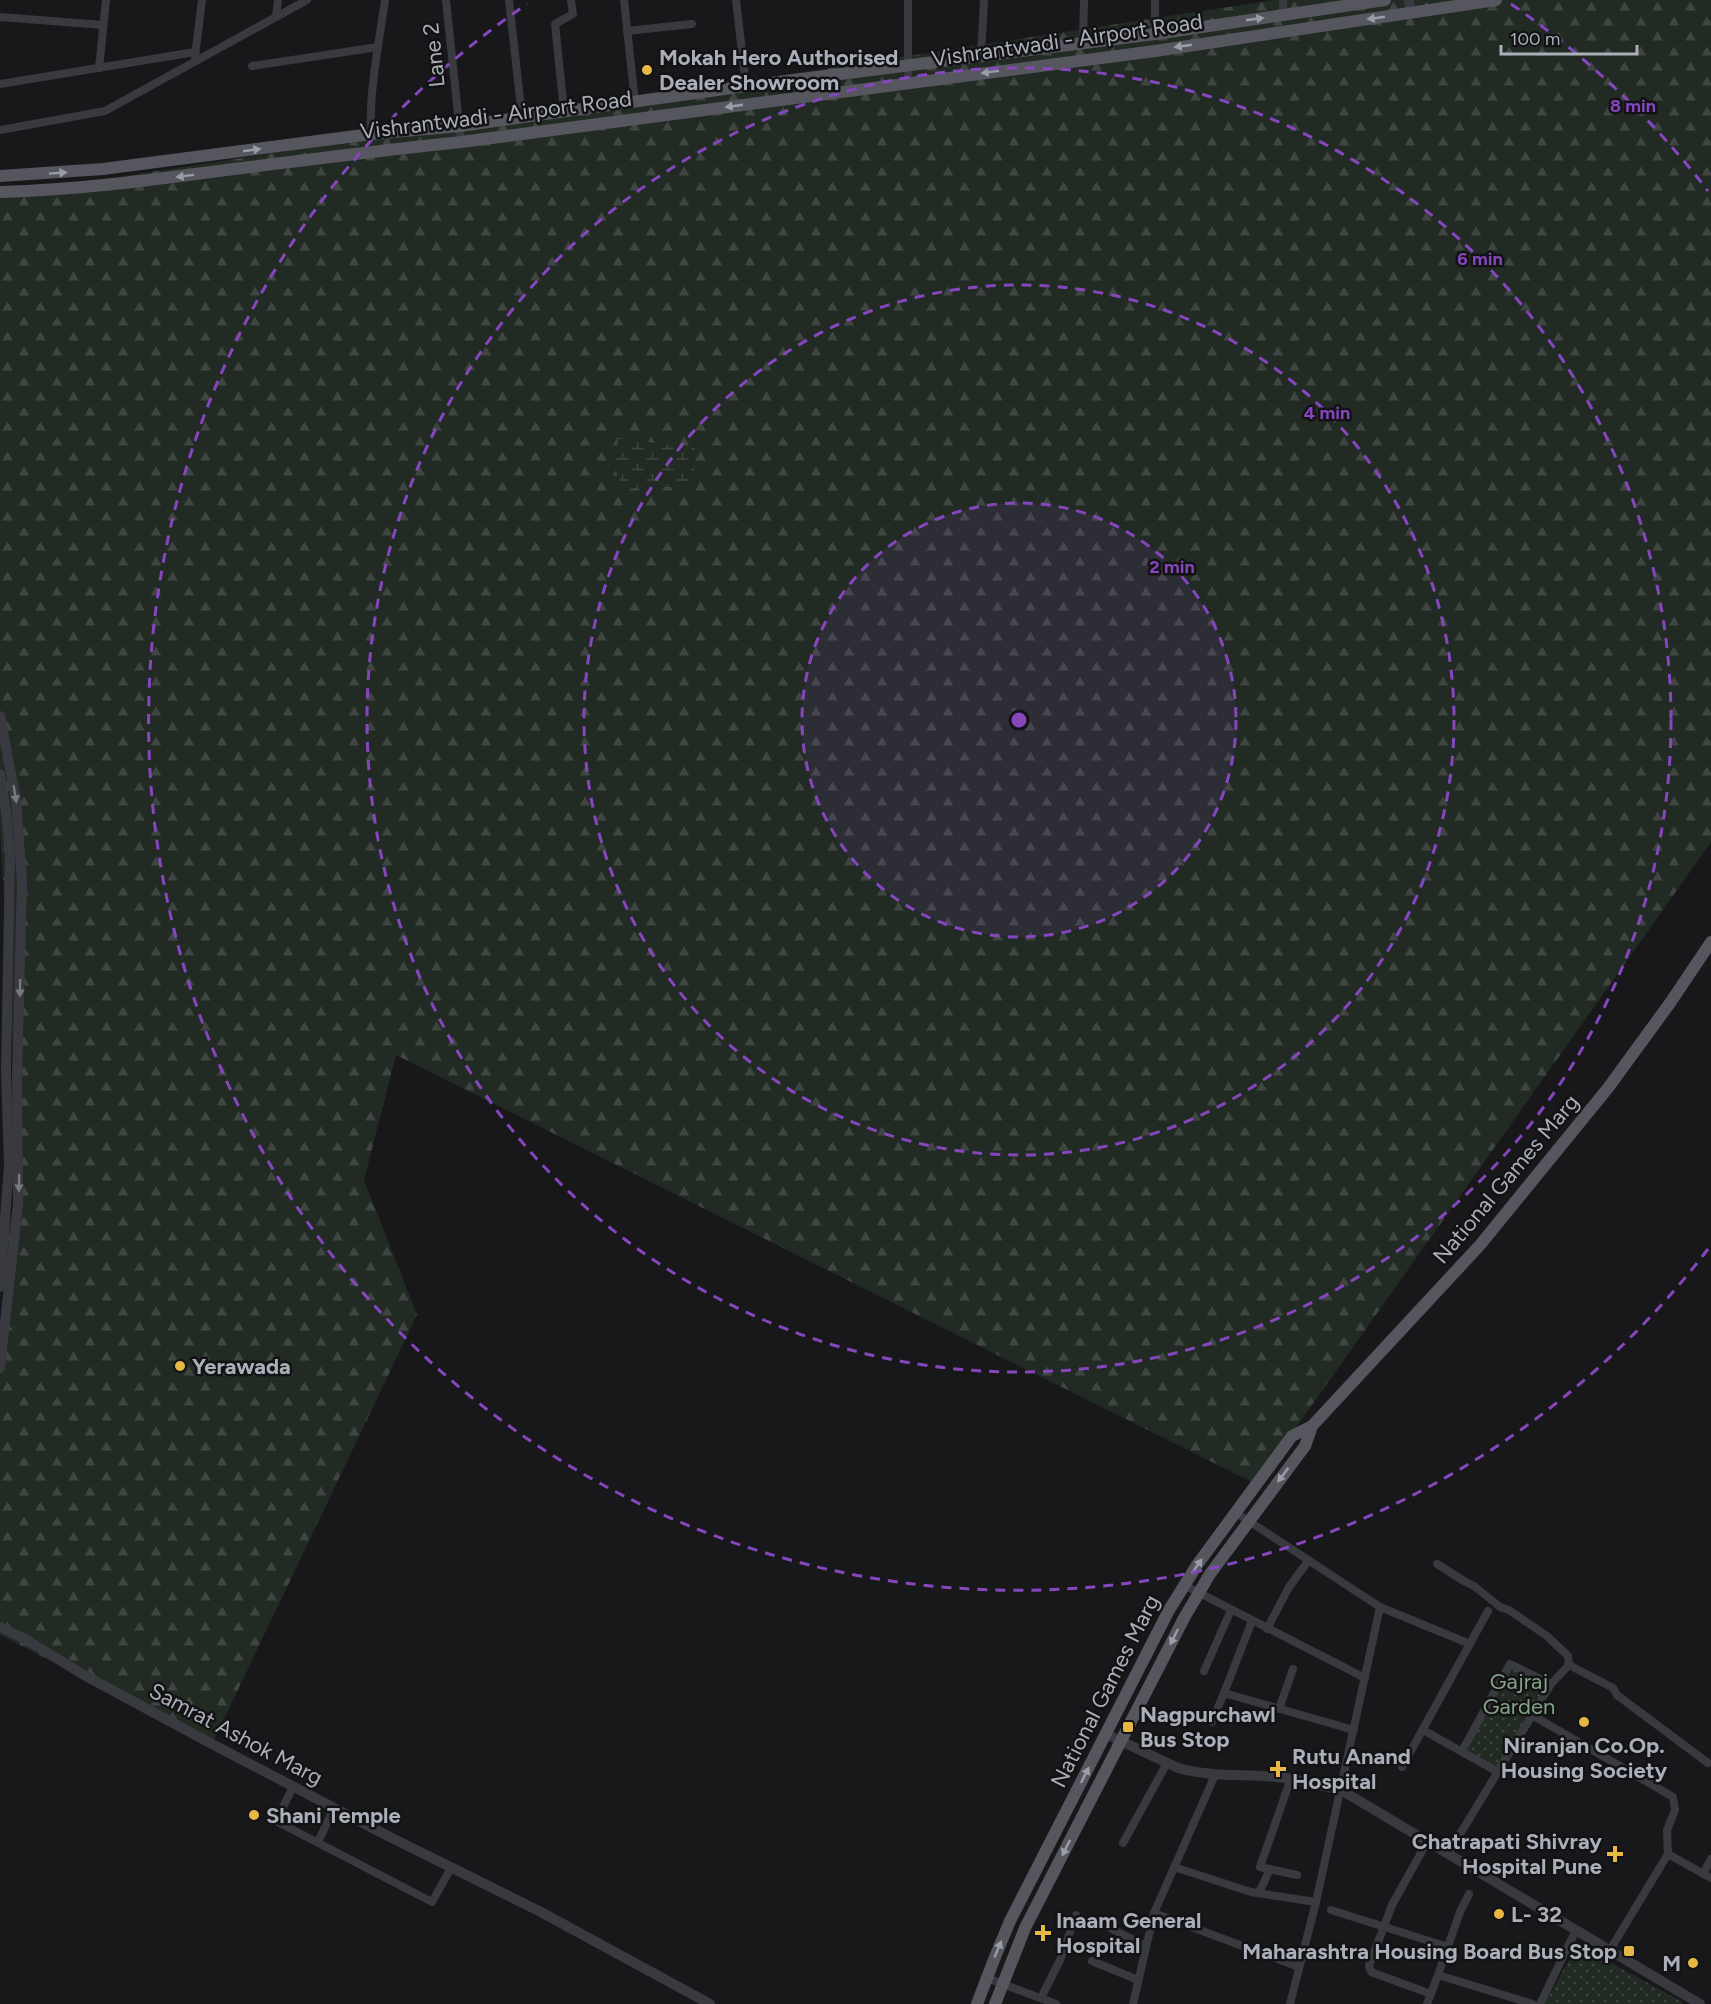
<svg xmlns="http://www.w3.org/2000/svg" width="1711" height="2004" font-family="Figtree,sans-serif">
	<defs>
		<pattern id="forest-firs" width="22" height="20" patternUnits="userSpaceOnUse" patternTransform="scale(1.5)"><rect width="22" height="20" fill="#222a24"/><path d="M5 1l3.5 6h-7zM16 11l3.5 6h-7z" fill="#3f4642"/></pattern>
		<pattern id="wetland-marsh" width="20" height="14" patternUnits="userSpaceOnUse" patternTransform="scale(1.5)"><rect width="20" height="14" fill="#222a24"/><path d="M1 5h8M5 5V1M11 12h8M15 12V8" fill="none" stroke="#3f4642"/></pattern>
		<pattern id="park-dots" width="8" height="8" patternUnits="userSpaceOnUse" patternTransform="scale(1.5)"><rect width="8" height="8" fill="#222a24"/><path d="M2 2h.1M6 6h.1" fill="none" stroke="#3f4642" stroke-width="1.8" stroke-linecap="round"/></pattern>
	</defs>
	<rect width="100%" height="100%" fill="#18181a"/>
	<path fill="url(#forest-firs)" d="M1274,0H1711V842L1256,1484L396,1055L364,1180L417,1315L212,1744L0,1635V1345L11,1293L4,1259L20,1162L0,830V195Z"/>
	<path fill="url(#wetland-marsh)" d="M618,438L695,448L694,487C679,488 665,486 650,487C640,487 632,489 622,489L615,468Z"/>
	<g fill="url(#park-dots)">
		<path d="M1510,1664L1551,1684L1498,1772L1462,1751Z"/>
		<path d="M1578,1945L1683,2002L1682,2004H1544Z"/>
	</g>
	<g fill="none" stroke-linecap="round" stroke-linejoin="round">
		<g stroke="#393a3f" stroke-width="8">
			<path d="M446,0L461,142"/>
			<path d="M509,0L522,117"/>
			<path d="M624,0L635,102"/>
			<path d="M736,0L746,86"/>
			<path d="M1155,0V34"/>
			<path d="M1283,0V15"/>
			<path d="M0,17L103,25"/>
			<path d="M276,17L278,0"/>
			<path d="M627,31L692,24"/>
			<path d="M1083,43L1084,0"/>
			<path d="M195,57L202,0"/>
			<path d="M981,57L984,0"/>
			<path d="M252,66L378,47"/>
			<path d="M99,68L106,0"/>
			<path d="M908,83V0"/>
			<path d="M0,84L195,52"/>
			<path d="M564,111L555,24L573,14L571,0"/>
			<path d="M0,130L105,111L307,0"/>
			<path d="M371,134C369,90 379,43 385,0"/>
			<path d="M1235,1512L1380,1607L1316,1902L1290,2004"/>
			<path d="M1437,1564L1464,1581L1474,1586L1500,1607L1509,1610L1547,1636L1568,1656L1569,1665"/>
			<path d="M1184,1585L1365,1678"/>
			<path d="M1380,1607L1470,1644"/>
			<path d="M1252,1621L1224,1693L1354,1730"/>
			<path d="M1267,1629L1289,1587L1309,1560"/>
			<path d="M1569,1665L1613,1688L1617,1695L1708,1763"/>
			<path d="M1204,1671L1231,1610"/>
			<path d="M1279,1709L1293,1669"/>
			<path d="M1532,1715L1673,1797L1675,1810L1667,1830L1668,1854"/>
			<path d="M1212,1722L1224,1693"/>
			<path d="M1423,1730L1498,1772"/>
			<path d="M1462,1751L1510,1664L1551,1684"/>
			<path d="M1402,1767L1488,1611"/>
			<path d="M1291,1778L1260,1867L1297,1875"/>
			<path d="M293,1787L276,1821L432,1902L451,1868"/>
			<path d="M318,1842L334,1808"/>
			<path d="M1427,1842L1392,1905L1369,1966L1371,1972L1431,1994"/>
			<path d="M1123,1843L1167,1763"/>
			<path d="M1448,1854L1551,1684L1569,1665"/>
			<path d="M1668,1854L1711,1878"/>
			<path d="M1174,1867L1251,1892L1316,1902"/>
			<path d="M1703,1874L1711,1859"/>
			<path d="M1259,1893L1270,1869"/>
			<path d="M1331,1910L1448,1947"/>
			<path d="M1154,1913L1299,1967"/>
			<path d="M1102,1924L1146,1946"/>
			<path d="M1610,1950L1668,1854"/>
			<path d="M1092,1961L1138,1980"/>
			<path d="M1438,1975L1460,1912L1469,1894"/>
			<path d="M987,1978L1056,2004"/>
			<path d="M1041,1998L1061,1958L1076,1915"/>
			<path d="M1133,2004L1154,1913L1215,1775"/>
			<path d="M1427,2004L1438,1975L1533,2004"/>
			<path d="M1540,2004L1576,1930"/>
		</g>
		<g stroke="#393a3f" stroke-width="10">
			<path d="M1409,0L1411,13"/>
			<path d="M0,716L16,800L22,881L17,1078L18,1204L0,1368"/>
			<path d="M0,774L6,811L10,856L6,1071L9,1164L0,1287"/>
			<path d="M0,1627L25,1639L84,1675L212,1744L384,1834L539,1911L710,2004"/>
			<path d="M1106,1734L1178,1768C1210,1777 1243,1774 1276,1777C1298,1778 1319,1786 1341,1790L1700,2004"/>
		</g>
		<g stroke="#56575e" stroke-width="12">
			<path d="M0,176L103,169L371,134L460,126L746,86L1155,34L1385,0"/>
			<path d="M0,192C76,190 151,180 226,170C305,160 383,150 461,142L1155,51L1496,0"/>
			<path d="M977,2004L995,1957L1010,1921L1169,1610L1197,1565L1292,1436L1312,1426L1480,1245L1608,1088L1670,1003L1711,942"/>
			<path d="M995,2004L1025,1928L1184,1618L1210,1574L1305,1446L1312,1426"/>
		</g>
	</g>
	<defs><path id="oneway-solid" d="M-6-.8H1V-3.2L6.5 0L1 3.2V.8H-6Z" transform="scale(1.5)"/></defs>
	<g fill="#9a9da7">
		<use href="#oneway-solid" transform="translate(1376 18) rotate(172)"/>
		<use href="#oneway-solid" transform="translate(1255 19) rotate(-8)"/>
		<use href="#oneway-solid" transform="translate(1183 46) rotate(172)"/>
		<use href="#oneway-solid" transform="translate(990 72) rotate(173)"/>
		<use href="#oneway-solid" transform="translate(734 106) rotate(172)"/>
		<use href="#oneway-solid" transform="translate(252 150) rotate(-8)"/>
		<use href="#oneway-solid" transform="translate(58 173) rotate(-4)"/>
		<use href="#oneway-solid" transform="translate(185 176) rotate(173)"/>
		<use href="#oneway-solid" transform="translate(1283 1475) rotate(127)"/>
		<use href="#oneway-solid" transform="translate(1197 1566) rotate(-56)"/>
		<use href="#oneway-solid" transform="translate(1174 1637) rotate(117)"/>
		<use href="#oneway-solid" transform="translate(1085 1775) rotate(-63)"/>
		<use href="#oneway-solid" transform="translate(1066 1848) rotate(117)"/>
		<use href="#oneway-solid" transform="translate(998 1949) rotate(-67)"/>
	</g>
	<g fill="#787a82">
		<use href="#oneway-solid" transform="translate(15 794) rotate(81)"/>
		<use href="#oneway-solid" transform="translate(20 988) rotate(91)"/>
		<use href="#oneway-solid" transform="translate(19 1183) rotate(91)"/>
	</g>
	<circle cx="1019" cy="720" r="217" fill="#8546be" fill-opacity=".12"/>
	<g fill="none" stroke="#8546be" stroke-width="3" stroke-dasharray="10 8">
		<circle cx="1019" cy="720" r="217"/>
		<circle cx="1019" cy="720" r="435"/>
		<circle cx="1019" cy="720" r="652"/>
		<path d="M1708 1249A869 869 0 1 1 527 4M1511 4A869 869 0 0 1 1708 191"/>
	</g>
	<g fill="#e7b844" stroke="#131315" stroke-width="2">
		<circle cx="647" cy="70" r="6"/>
		<circle cx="180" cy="1366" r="6"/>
		<circle cx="1584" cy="1722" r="6"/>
		<rect x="1122" y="1721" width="12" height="12" rx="3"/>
		<path d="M1275 1760h6v6h6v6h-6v6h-6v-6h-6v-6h6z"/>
		<circle cx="254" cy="1815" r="6"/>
		<path d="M1612 1845h6v6h6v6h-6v6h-6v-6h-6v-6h6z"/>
		<circle cx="1499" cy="1914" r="6"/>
		<path d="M1040 1924h6v6h6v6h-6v6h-6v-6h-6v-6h6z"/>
		<rect x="1623" y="1945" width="12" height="12" rx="3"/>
		<circle cx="1693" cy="1963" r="6"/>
	</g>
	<g text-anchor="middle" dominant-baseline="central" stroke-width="5" stroke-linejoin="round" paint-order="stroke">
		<g font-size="22" fill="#abafb9" stroke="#131315">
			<text transform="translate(1067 40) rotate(-8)">Vishrantwadi - Airport Road</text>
			<text transform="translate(434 55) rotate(-96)">Lane 2</text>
			<text transform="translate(496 115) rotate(-7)">Vishrantwadi - Airport Road</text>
			<text transform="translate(1506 1179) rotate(-50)">National Games Marg</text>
			<text transform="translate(1105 1691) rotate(-63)">National Games Marg</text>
			<text transform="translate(236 1734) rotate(28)">Samrat Ashok Marg</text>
		</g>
		<g font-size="22" font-weight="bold" fill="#abafb9" stroke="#131315" text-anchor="start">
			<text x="659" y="57">Mokah Hero Authorised<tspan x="659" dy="25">Dealer Showroom</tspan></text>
			<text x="192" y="1366">Yerawada</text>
			<text x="1140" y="1714">Nagpurchawl<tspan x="1140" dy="25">Bus Stop</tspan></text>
			<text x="1584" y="1745" text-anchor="middle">Niranjan Co.Op.<tspan x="1584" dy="25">Housing Society</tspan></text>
			<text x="1292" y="1756">Rutu Anand<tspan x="1292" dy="25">Hospital</tspan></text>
			<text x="266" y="1815">Shani Temple</text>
			<text x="1602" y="1841" text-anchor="end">Chatrapati Shivray<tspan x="1602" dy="25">Hospital Pune</tspan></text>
			<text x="1511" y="1914">L- 32</text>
			<text x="1056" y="1920">Inaam General<tspan x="1056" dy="25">Hospital</tspan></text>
			<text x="1617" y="1951" text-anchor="end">Maharashtra Housing Board Bus Stop</text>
			<text x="1681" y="1963" text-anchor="end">M</text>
		</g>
		<g font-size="22" fill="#84a387" stroke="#131315">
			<text x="1519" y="1681">Gajraj<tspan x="1519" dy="25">Garden</tspan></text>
		</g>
	</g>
	<circle cx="1019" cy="720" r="9" fill="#8546be" stroke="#131315" stroke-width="3"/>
	<g font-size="18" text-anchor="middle" font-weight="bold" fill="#8546be" stroke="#131315" stroke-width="5" stroke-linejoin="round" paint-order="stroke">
		<text x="1633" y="112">8 min</text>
		<text x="1480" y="265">6 min</text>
		<text x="1327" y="419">4 min</text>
		<text x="1172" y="573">2 min</text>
	</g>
	<path d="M1501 45v9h136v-9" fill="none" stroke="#abafb9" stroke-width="3"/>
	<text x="1510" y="45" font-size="18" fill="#abafb9" stroke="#131315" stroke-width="4.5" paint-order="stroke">100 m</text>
</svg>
